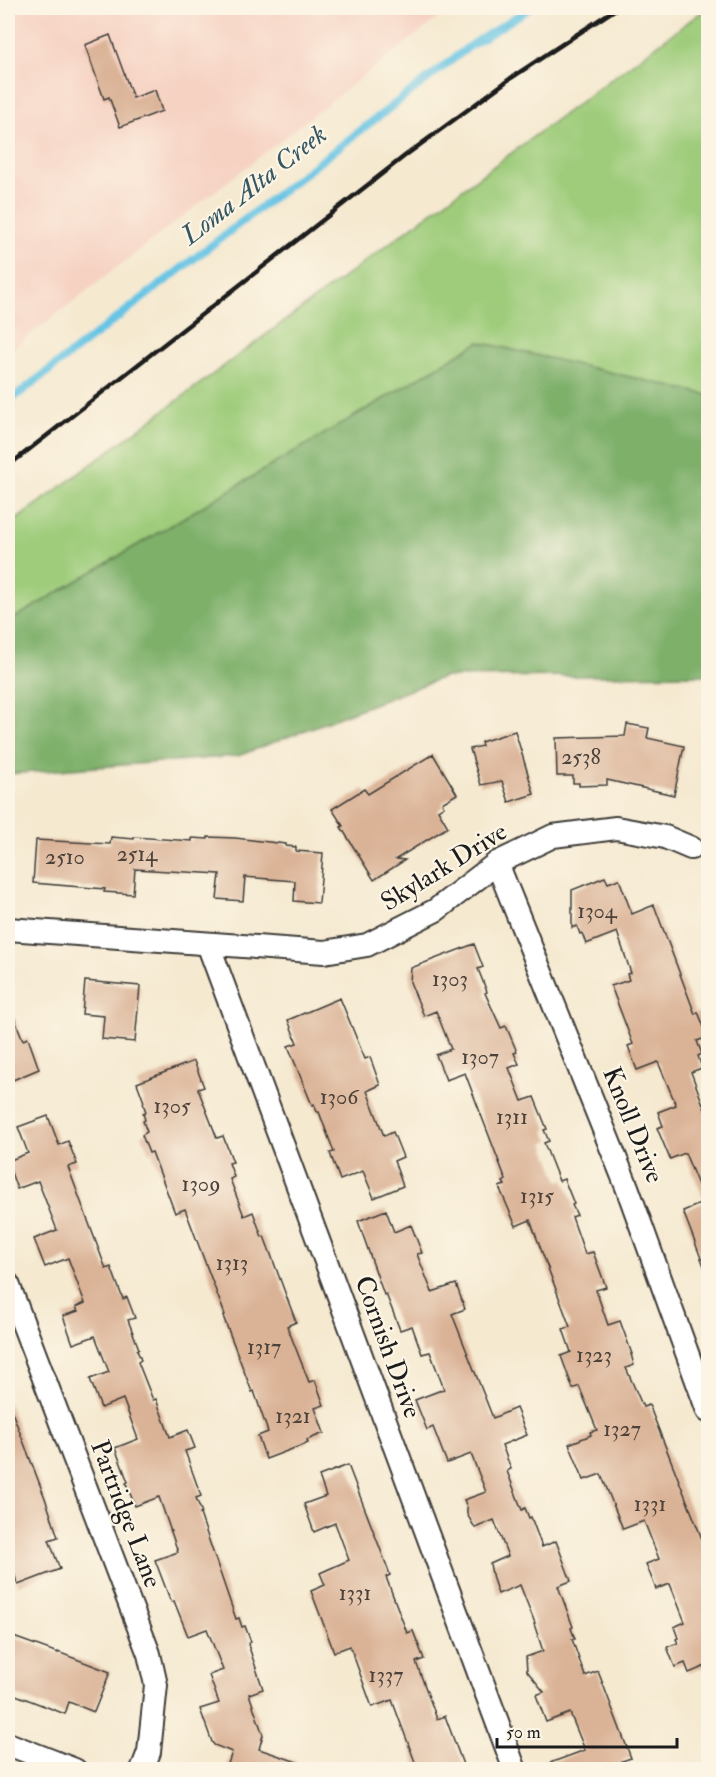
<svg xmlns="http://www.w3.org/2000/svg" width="716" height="1777" font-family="'IM FELL Double Pica',serif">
	<rect width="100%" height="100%" fill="#fcf5e5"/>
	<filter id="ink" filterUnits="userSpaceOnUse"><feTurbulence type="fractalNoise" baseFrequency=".0167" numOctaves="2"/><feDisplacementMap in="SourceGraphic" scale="12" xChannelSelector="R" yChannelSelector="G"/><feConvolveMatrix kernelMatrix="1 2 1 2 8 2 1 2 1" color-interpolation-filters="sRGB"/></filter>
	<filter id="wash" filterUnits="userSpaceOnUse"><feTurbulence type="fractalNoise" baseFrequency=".008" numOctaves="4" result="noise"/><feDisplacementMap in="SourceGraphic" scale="24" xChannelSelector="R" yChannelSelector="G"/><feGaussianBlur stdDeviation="1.35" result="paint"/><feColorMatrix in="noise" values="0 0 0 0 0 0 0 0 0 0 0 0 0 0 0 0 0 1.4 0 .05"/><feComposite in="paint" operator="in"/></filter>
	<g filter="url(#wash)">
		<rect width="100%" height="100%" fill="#f5e9d0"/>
		<path fill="#f6d2c3" d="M8,8H451L8,352Z"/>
		<path fill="#9ecc7a" stroke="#5d744b" stroke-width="1.5" d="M707,8H708V395L479,342L8,622V526Z"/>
		<path fill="#7eb06a" stroke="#4d6643" stroke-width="1.5" d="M479,342L708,395V675L444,677L238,756L8,774V622Z"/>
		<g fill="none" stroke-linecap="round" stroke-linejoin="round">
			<path stroke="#66c4e4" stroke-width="8" d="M8,402L470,46L530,8"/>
		</g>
		<g id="blocks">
			<g fill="#dab296">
				<path d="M110,35L133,98L155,90L162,111L120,127L109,97L104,99L85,45Z"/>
				<path d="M627,724L649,728L647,738L684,746L674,795L607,780V785L579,786V783H573V776H557L556,738L625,736Z"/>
				<path d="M515,731L534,794L509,802L502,781L481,785L470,749L482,746L481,742Z"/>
				<path d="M433,754L457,794L442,803L444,806L438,810L448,827L396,859L405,860L374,880L341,827L343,826L332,809L364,789L368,794Z"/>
				<path d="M111,837L134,839V837L192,841V838L208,839V837L235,838L286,844V846L296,847V851L323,853L319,903L294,901L295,881L245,877L243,901L217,899L220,874L135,869L133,894L104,892L105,889L33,883L36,840L110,844Z"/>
				<path d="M605,877L608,883L619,879L632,914L654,905L695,1014L698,1012L708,1037L697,1041L702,1054L698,1056L702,1068L691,1072L708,1118V1273L707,1274L683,1211L705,1202L685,1153L670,1159L657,1128L663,1126L658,1112L676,1105L658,1062L637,1070L628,1046L633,1044L611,986L629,980L627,974L631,973L617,932L586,944L582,933L580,934L577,926L572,928V890Z"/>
				<path d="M474,944L483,967L478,969L487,992L485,993L501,1028L506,1026L517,1052L514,1053L519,1064L509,1068L522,1101L534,1097L547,1129L544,1130L549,1141L544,1143L559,1181L564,1179L574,1204L572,1205L577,1215L572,1217L585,1254L593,1252L606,1287L596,1290L608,1325L620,1321L632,1354H631L634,1365L626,1368L643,1407L649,1405L708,1554V1665L689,1673L685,1663L675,1667L667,1647L678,1643L676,1639L678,1638L674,1627L685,1622L670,1584L656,1589L646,1564L659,1559L644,1521L623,1529L601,1474L584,1480L569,1444L591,1435L590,1432L597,1430L579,1386L573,1389L561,1356L571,1352L563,1329L570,1327L530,1220L516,1226L499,1187L505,1185L503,1182L506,1180L465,1073L446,1080L436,1055L451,1049L436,1011L424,1016L410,982L411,968Z"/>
				<path d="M85,981L140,986L135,1042L102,1039L104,1016L82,1014Z"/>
				<path d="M340,998L365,1059L370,1057L380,1085L367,1091L384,1136L393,1132L403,1157L394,1161L403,1186L374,1198L363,1171L340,1180L330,1153L334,1152L319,1112H317L314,1104L312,1105L288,1046L297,1043L288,1020Z"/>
				<path d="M8,1005H9L23,1040L28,1038L39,1069L8,1082Z"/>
				<path d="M194,1061L204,1087L198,1089L217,1138L223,1136L233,1162L229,1163L234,1177L230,1179L244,1216L253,1212L262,1237L264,1236L296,1322L287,1326L309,1382L315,1380L324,1405L315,1408L324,1433L307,1440L308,1443L266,1459L258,1436L268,1432L254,1391L252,1392L223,1316L225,1315L185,1209L175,1213L152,1152L149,1153L142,1135L147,1132L143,1121L145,1120L143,1113L146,1112L143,1103L144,1102L137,1083Z"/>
				<path d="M48,1116L59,1145L68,1141L77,1164L68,1167L106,1269L111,1267L123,1299L127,1297L135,1318L128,1320L139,1349L137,1350L141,1360L138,1362L153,1400L156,1399L170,1437L188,1430L195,1448L185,1451L201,1496L196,1498L202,1513L200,1514L236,1619L239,1618L242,1627L245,1626L251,1642L248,1644L263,1689L249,1694L263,1735L259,1749L309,1766V1770H226L232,1752L214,1745L212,1742L200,1709L219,1703L209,1675L223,1670L207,1629L188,1636L174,1601L171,1602L155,1560L178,1552L159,1497L135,1506L126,1483L128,1482L115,1448L138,1439L123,1399L101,1408L90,1379L109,1372L95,1336L73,1344L63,1316L78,1311L76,1307L85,1303L68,1258L45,1267L34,1239L57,1230L38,1181L17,1189L8,1164V1161L28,1153L18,1127Z"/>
				<path d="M386,1210L394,1232L411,1225L422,1253L417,1254L432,1292L456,1284L465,1309L452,1314L493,1418L516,1408L527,1435L502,1445L511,1469L507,1471L522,1510L525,1508L529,1518L531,1517L542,1547L556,1541L571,1581L558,1586L573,1627L571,1628L575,1639H572L585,1676L598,1671L631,1758L622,1761L625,1770H539V1767L585,1750L570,1713L546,1722L536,1695L544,1692L527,1671L526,1657L543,1651L534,1624L535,1623L520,1585L498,1594L493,1579L490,1564L508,1556L494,1520L475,1528L467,1514V1507L464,1500L486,1492L471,1454L447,1463L433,1427L427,1430L415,1400L444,1389L430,1352L422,1354L412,1326L400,1330L386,1294L384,1295L358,1221Z"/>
				<path d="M8,1404H9L45,1498L58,1537L49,1540L60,1569L18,1585L8,1557Z"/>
				<path d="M348,1465L388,1569L390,1575L386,1577L407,1633L413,1631L424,1659L416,1662L437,1719L445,1716L465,1770H418L392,1700L372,1707L350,1646L334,1652L311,1591L325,1585L320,1573L349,1560L335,1523L314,1532L304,1504L326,1496L319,1476Z"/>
				<path d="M8,1635L58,1653V1652L110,1672L94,1712L69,1702L65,1714L8,1692Z"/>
			</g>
		</g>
	</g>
	<g filter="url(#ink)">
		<use href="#blocks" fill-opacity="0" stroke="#3d3b37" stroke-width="1.5"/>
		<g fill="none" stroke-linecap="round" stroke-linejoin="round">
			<g stroke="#3d3b37" stroke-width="26">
				<g id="minor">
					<path d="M497,863L627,1187L708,1411"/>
					<path d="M8,929L324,952L367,945L436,910L497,863L553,836L616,828L665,837L691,848"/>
					<path d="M208,944L515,1770"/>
					<path d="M8,1284L149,1654L156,1685L149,1752L142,1770"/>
					<path d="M8,1744L75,1770"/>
				</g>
			</g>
			<use href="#minor" stroke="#fff" stroke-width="22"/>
			<path stroke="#1c1c1c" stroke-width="4.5" d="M8,466L406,155L511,78L617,8"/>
		</g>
	</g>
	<g text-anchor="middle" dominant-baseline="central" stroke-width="4.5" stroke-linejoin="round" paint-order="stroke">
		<g font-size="22" fill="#4c423a">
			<text x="581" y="757">2538</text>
			<text x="137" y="854">2514</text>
			<text x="65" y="857">2510</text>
			<text x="597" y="911">1304</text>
			<text x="450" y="979">1303</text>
			<text x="480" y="1057">1307</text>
			<text x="339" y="1097">1306</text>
			<text x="172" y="1106">1305</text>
			<text x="512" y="1117">1311</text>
			<text x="201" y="1184">1309</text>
			<text x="537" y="1196">1315</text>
			<text x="232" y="1263">1313</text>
			<text x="264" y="1347">1317</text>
			<text x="594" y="1355">1323</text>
			<text x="293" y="1416">1321</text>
			<text x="622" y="1429">1327</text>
			<text x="650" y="1504">1331</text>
			<text x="355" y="1593">1331</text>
			<text x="386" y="1675">1337</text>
		</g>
		<g font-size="26" fill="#1c1c1c" stroke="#fcf5e5">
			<text transform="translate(444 867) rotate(-32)">Skylark Drive</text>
			<text transform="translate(633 1125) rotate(68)">Knoll Drive</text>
			<text transform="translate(388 1347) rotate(70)">Cornish Drive</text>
			<text transform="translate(126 1514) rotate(69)">Partridge Lane</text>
		</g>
		<g font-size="27" font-style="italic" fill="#365762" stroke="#fcf5e5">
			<text transform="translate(254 185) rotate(-38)">Loma Alta Creek</text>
		</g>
	</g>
	<rect width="716" height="1777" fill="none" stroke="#fcf5e5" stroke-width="30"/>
	<path d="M497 1738v9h180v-9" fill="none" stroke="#1c1c1c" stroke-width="3"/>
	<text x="506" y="1738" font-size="18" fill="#1c1c1c" stroke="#fcf5e5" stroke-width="4.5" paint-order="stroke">50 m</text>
</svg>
